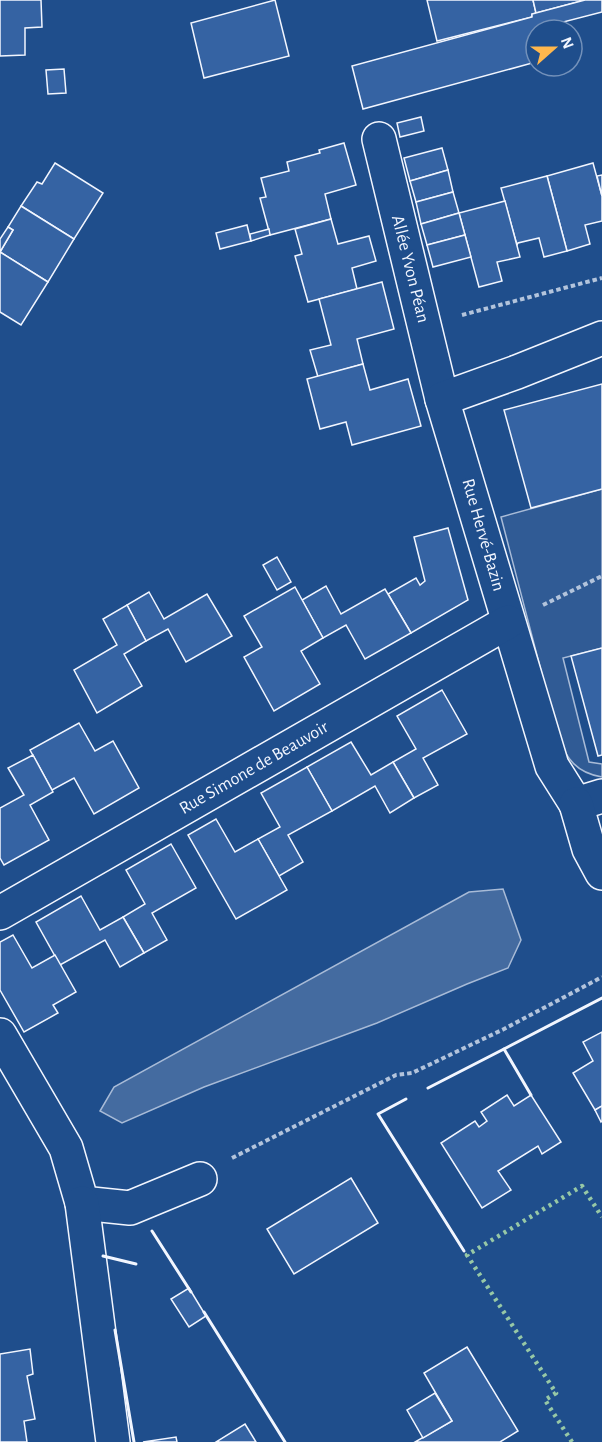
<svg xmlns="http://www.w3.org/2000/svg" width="602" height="1442" font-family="'Alegreya Sans',sans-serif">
	<rect width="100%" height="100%" fill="#1f4e8c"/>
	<path fill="#305b95" stroke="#a8bbd7" stroke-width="1.5" d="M602,489V648L563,658L589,762L602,764V777C577,773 566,759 558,736L501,517Z"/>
	<path fill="#446ba0" stroke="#a8bbd7" stroke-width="1.5" d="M503,889L521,940L508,968L467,984L377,1023L204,1087L122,1123L100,1111L114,1087L469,892Z"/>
	<g fill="#3563a3" stroke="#f2f6ff" stroke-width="1.5">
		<path d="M0,0H41L42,27L25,28V55L0,56Z"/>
		<path d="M275,0L289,56L204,78L191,23Z"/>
		<path d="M427,0H533L536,13L532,14V17L437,41Z"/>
		<path d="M533,0H585L536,13Z"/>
		<path d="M585,0H602V12L536,29V62L363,109L352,66L532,17V14Z"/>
		<path d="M64,69L66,93L48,94L46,70Z"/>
		<path d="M421,117L424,131L400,137L397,123Z"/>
		<path d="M344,143L356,185L325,194L331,219L270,235L260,198L266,197L261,178L289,171L287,162L320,153L319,150Z"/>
		<path d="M442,148L448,170L410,181L404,158Z"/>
		<path d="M55,163L103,193L74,239L21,206L37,182L42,184Z"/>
		<path d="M593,163L602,196V221L585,225L590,244L567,251L547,176Z"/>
		<path d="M448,170L453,192L416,202L410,181Z"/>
		<path d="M602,175V196L597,176Z"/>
		<path d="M547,176L567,251L544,257L539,238L518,243L517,245L501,188Z"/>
		<path d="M453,192L459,213L421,224L416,202Z"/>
		<path d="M505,201L520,257L497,262L502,281L479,287L459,213Z"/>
		<path d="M21,206L74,239L48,282L0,252L13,230L8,227Z"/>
		<path d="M459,213L465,235L427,245L421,224Z"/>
		<path d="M331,219L338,244L369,236L376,261L352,268L357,289L308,302L295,256L302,254L295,229Z"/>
		<path d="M247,225L251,241L220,249L216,233Z"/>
		<path d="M8,227L13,230L0,252V239Z"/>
		<path d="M269,229L270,235L251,241L250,234Z"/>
		<path d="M465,235L471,257L433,267L427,245Z"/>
		<path d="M0,252L48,282L21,325L0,312Z"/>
		<path d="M382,282L394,329L357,339L363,364L318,377L310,350L331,345L319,299Z"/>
		<path d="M363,364L370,390L408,379L421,426L352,445L346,422L320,429L307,379Z"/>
		<path d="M602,384V489L531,508L504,410Z"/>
		<path d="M448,528L468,600L411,633L388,594L416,578L420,585L425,581L414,537Z"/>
		<path d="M277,557L291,582L277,590L263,565Z"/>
		<path d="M326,586L341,614L385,589L411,633L365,659L346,625L323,638L302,600Z"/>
		<path d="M295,587L323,638L301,651L320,684L274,711L244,657L262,647L244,616Z"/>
		<path d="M149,592L164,619L207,594L232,636L186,662L168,629L146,641L127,605Z"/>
		<path d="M127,605L146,641L124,654L142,686L97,713L74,670L117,645L103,619Z"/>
		<path d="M602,648V755L598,756L571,656Z"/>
		<path d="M442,690L467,734L423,758L438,785L414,798L393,762L416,749L397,716Z"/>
		<path d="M79,723L95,751L113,741L139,788L94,814L74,778L52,790L30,750Z"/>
		<path d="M351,742L371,775L393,762L414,798L390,813L375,786L332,811L307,767Z"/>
		<path d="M33,755L53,792L30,805L49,840L4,865L0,858V808L24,795L8,768Z"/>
		<path d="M307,767L332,811L288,835L303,862L279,876L258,839L280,827L261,793Z"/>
		<path d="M216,819L235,852L258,839L287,890L236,919L188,835Z"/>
		<path d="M171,844L196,888L152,913L167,940L144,953L123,917L145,904L126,870Z"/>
		<path d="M81,896L100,930L123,917L144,953L120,967L105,940L60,965L36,922Z"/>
		<path d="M13,935L32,968L55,955L76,992L53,1005L58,1013L24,1032L0,990V942Z"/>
		<path d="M602,1032V1106L595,1110L573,1073L593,1061L583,1042Z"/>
		<path d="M507,1095L514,1106L531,1095L561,1142L542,1154L538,1146L498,1171L511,1190L482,1208L441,1143L475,1121L479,1127L487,1121L481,1112Z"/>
		<path d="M602,1106V1121L601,1122L595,1110Z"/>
		<path d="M351,1178L378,1223L294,1274L267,1229Z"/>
		<path d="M189,1288L206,1316L189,1327L171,1299Z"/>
		<path d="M467,1347L518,1431L500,1442H415L452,1421L424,1373Z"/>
		<path d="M30,1349L33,1374L27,1376L35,1419L24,1421L27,1442H0V1354Z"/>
		<path d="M435,1393L452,1421L423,1438L407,1410Z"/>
		<path d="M245,1424L256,1442H216Z"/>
		<path d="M176,1437L177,1442H143Z"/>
	</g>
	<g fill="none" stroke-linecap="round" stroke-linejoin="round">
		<g stroke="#f2f6ff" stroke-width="36">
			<g id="street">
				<path d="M379,139L442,399"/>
				<path d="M602,338L517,372L442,399L552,766L576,804L602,796"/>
				<path d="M576,804L589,849L602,873"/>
				<path d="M0,913L508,622"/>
				<path d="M0,1035L66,1148L82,1203L130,1208L200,1179"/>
				<path d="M82,1203L113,1442"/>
			</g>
		</g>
		<g stroke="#b3c4dc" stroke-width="4" stroke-dasharray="4.5 3" stroke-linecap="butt">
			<path d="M462,315L602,278"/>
			<path d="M543,605L602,576"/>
			<path d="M232,1158L396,1075L412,1073L504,1029L602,977"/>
		</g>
		<use href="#street" stroke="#1f4e8c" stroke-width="33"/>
		<path stroke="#97c8a6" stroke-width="4.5" stroke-dasharray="3 4.5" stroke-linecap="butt" d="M572,1442L545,1400L556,1393L467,1255L582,1186L602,1217"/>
		<g stroke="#f2f6ff" stroke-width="3">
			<path d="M504,1049L602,998"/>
			<path d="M428,1088L504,1049L531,1095"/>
			<path d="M406,1099L378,1114L464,1251"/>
			<path d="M152,1231L191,1292"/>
			<path d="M103,1256L136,1264"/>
			<path d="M204,1312L285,1442"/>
			<path d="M115,1330L134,1442"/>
		</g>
	</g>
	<g text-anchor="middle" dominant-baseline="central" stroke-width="4.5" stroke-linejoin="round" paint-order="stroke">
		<g font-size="18" fill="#f2f6ff" stroke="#1f4e8c">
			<text transform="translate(410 269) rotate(76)">Allée Yvon Péan</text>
			<text transform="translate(483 535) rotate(74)">Rue Hervé-Bazin</text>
			<text transform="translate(254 768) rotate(-30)">Rue Simone de Beauvoir</text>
		</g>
	</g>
	<g transform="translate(554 48) rotate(69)"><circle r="28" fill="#1f4e8c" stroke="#7391ba" stroke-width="1.5"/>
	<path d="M0-4.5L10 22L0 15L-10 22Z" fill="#ffb74d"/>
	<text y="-9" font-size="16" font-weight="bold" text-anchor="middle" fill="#f2f6ff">N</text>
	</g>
</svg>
